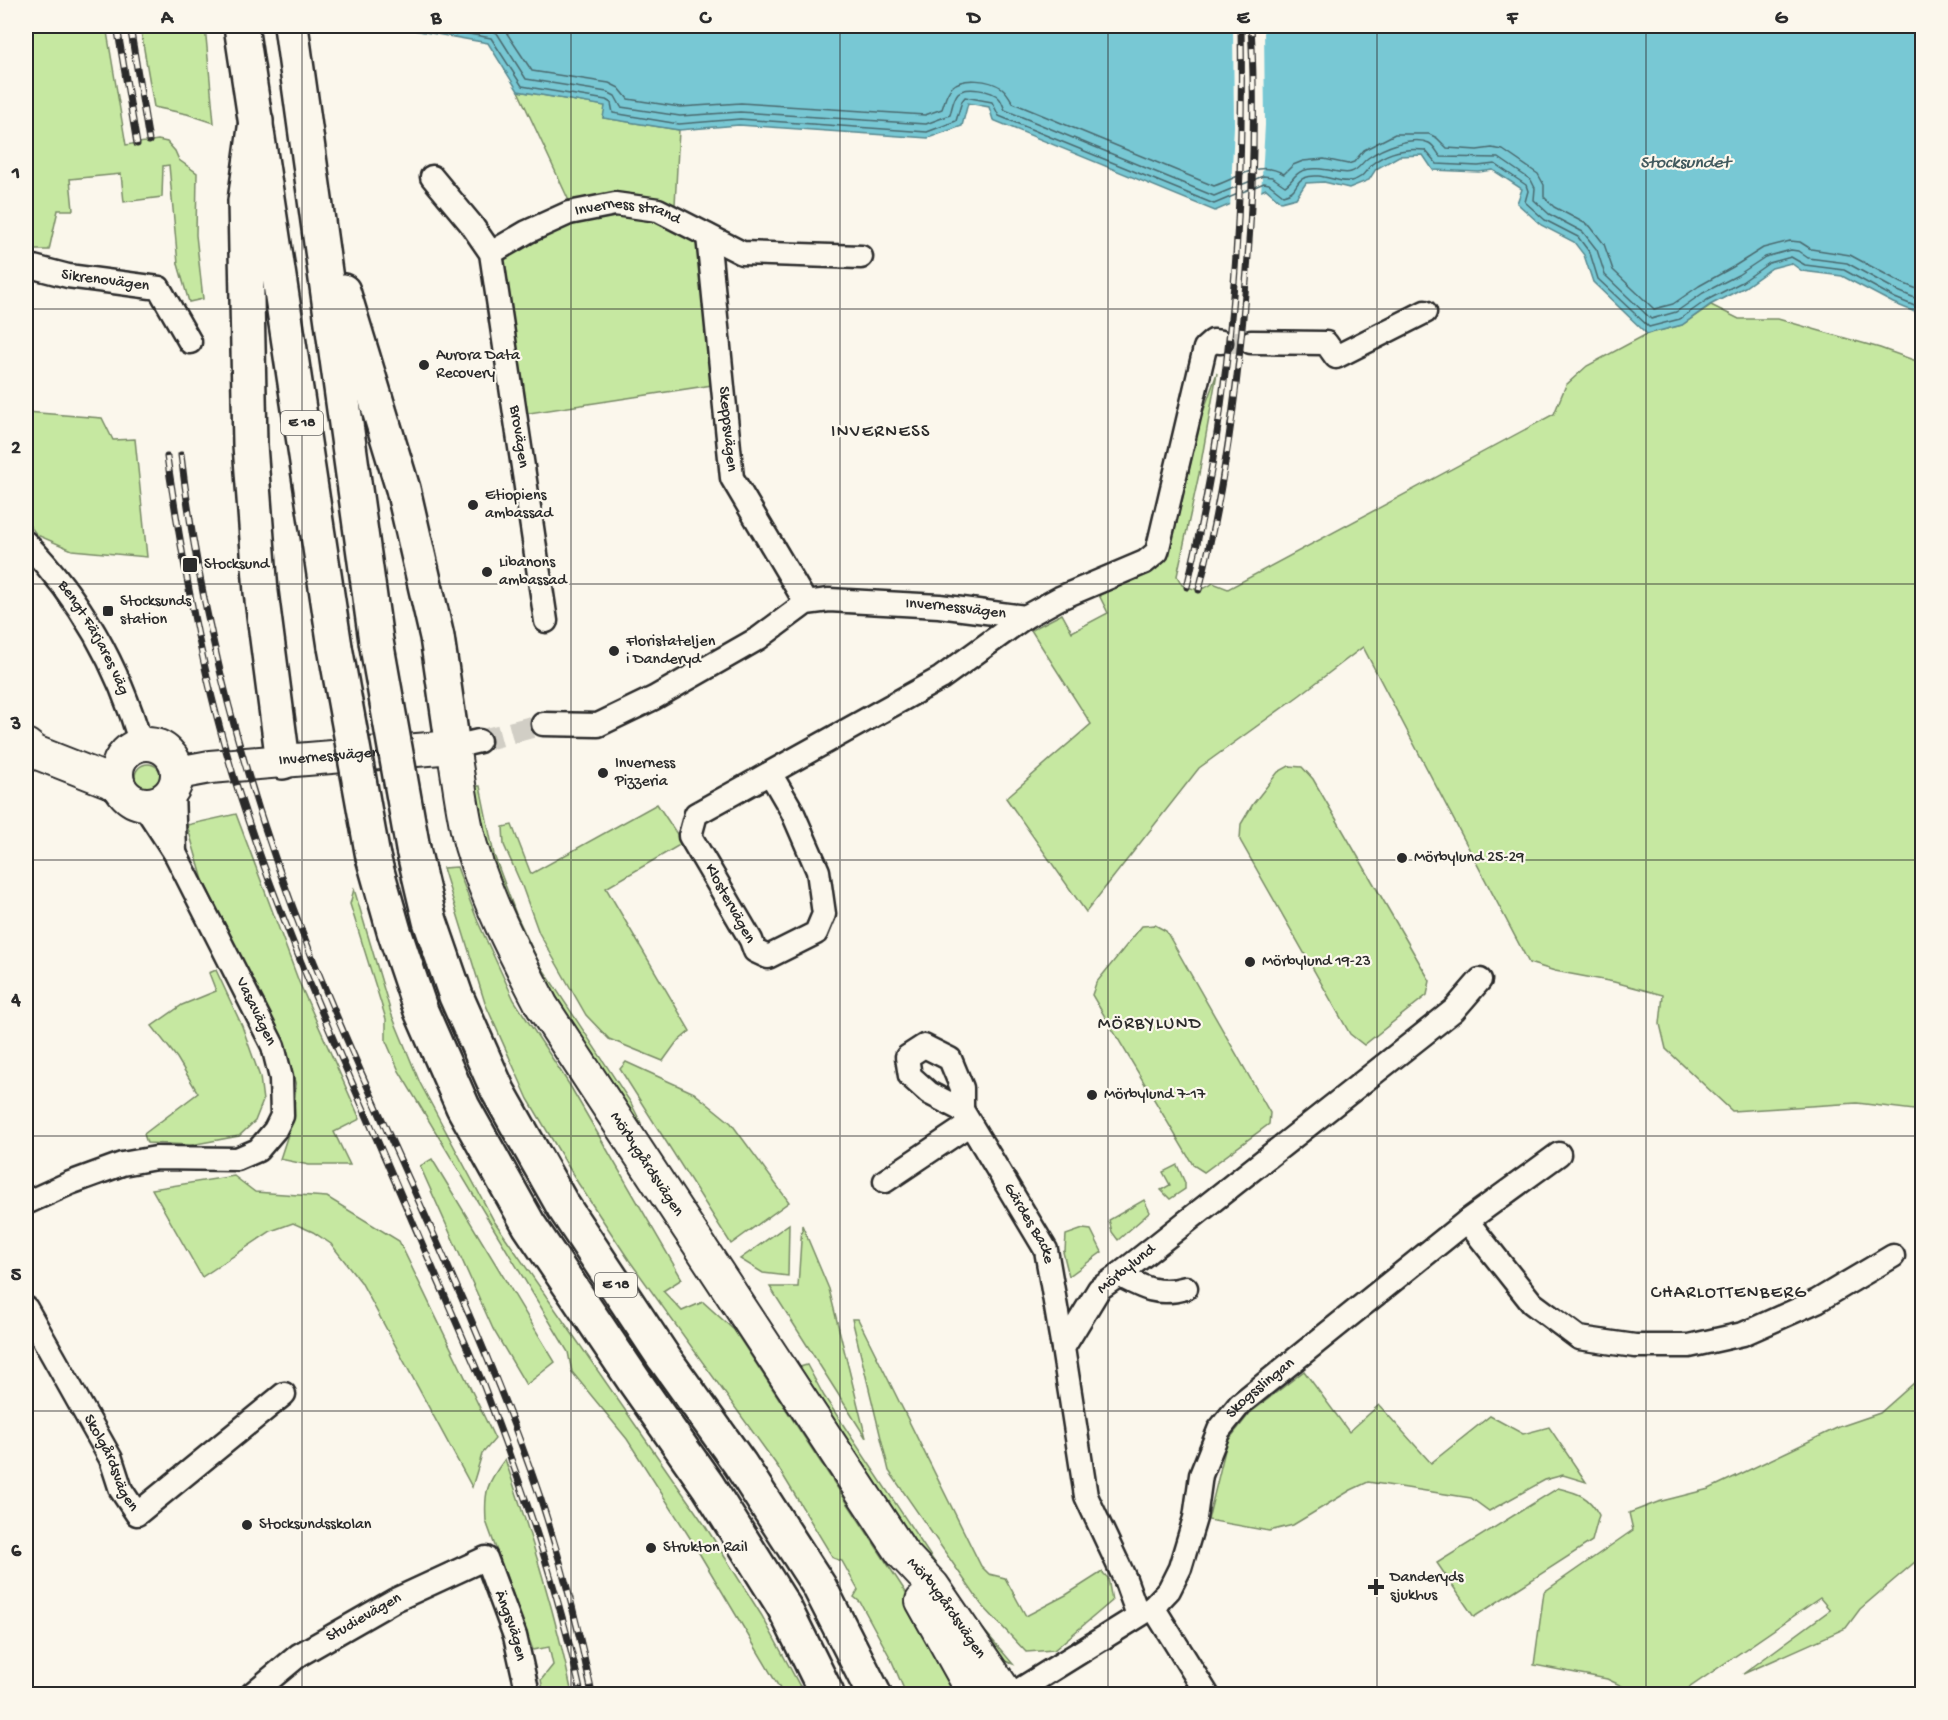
<svg xmlns="http://www.w3.org/2000/svg" width="1948" height="1720" font-family="'Gochi Hand',sans-serif">
	<rect width="100%" height="100%" fill="#fbf7ec"/>
	<filter id="ink" filterUnits="userSpaceOnUse"><feTurbulence type="fractalNoise" baseFrequency=".0167" numOctaves="2"/><feDisplacementMap in="SourceGraphic" scale="12" xChannelSelector="R" yChannelSelector="G"/><feConvolveMatrix kernelMatrix="1 2 1 2 8 2 1 2 1" color-interpolation-filters="sRGB"/></filter>
	<g filter="url(#ink)">
		<g fill="#c6e8a1" stroke="#788a66" stroke-width="1.5">
			<path d="M26,26H106L126,145L158,140L167,142L175,151L179,160L197,173L196,235L203,299L189,302L178,264L169,165L163,166L162,197L124,202L121,174L70,179L73,210H58L49,250H29L30,195L26,186Z"/>
			<path d="M140,26H205L214,123L187,114L154,107Z"/>
			<path d="M518,91L606,106L603,118L679,130L675,205L625,197L570,203Z"/>
			<path d="M584,215H640L692,233L705,260L712,385L523,414L501,264L514,247Z"/>
			<path d="M1711,305L1739,319H1778L1880,348L1922,363V1111L1857,1103L1732,1111L1666,1049L1660,1024L1663,995L1614,982L1555,971L1529,963L1363,647L1300,695L1199,768L1086,912L1006,798L1091,724L1031,630L1062,614L1072,632L1108,613L1099,595L1152,571L1175,530L1201,418L1217,373L1199,474L1177,576L1182,585C1195,590 1202,592 1213,583L1228,589L1554,414L1566,385L1587,366L1647,334L1682,325Z"/>
			<path d="M26,412L102,418L113,440L135,439L147,557L72,550L37,535L26,521Z"/>
			<circle cx="148" cy="777" r="13"/>
			<path d="M1289,766L1302,767L1313,779L1430,981L1427,995L1364,1045L1350,1034L1240,840L1241,824L1253,804L1278,772Z"/>
			<path d="M475,786H480L494,855L516,914L539,963L631,1103L641,1123L638,1124L534,965L491,861Z"/>
			<path d="M657,804L683,843L606,888L690,1031L676,1043L663,1061L609,1039L586,1015L539,933L522,886L504,845L503,827L512,825L531,874Z"/>
			<path d="M236,814L299,982L360,1119L334,1132L350,1165H309L280,1159L293,1119L296,1085L282,1041L203,880L187,825Z"/>
			<path d="M457,867L478,922L514,1000L569,1084L682,1279L663,1291L682,1311L703,1302L734,1330L928,1626L964,1694H906L891,1659L860,1602L854,1597L858,1590L842,1561L833,1558L778,1467L629,1260L578,1183L528,1099L485,1003L443,868Z"/>
			<path d="M354,889L391,1013L420,1083L494,1221L704,1524L762,1616L804,1694H783L692,1541L627,1439L572,1372L568,1352L399,1071L386,1041V1019L350,904Z"/>
			<path d="M1155,925L1166,931L1270,1113L1269,1124L1204,1172L1193,1165L1092,995L1096,983L1142,926Z"/>
			<path d="M216,970L242,1026L260,1077L263,1101L255,1121L239,1136L191,1145L147,1143L144,1134L198,1093L177,1058L152,1026L182,1005L216,991L209,973Z"/>
			<path d="M626,1062L694,1093L731,1123L789,1202L731,1244L620,1069Z"/>
			<path d="M432,1159L555,1362L526,1385L493,1329L420,1166Z"/>
			<path d="M1177,1165L1185,1183V1189L1170,1199L1161,1190L1170,1185L1163,1172Z"/>
			<path d="M234,1176L255,1192L327,1197L399,1241L495,1439L482,1454L472,1487L361,1282L331,1244L313,1232L293,1223L271,1231L202,1277L152,1189Z"/>
			<path d="M1144,1200L1150,1212L1118,1240L1112,1232L1109,1220Z"/>
			<path d="M789,1224L788,1276L763,1273L740,1259Z"/>
			<path d="M802,1225L829,1289L866,1438L770,1287H798Z"/>
			<path d="M1083,1229L1091,1230L1102,1252L1069,1276L1063,1252L1065,1251L1066,1235Z"/>
			<path d="M852,1319H858L981,1566L989,1574L1005,1578L1026,1616L1066,1595L1102,1572L1108,1578L1112,1601L1054,1650L1026,1652L981,1604L889,1471Z"/>
			<path d="M807,1365L824,1396L965,1608L1013,1664L994,1657L923,1554L800,1367Z"/>
			<path d="M1304,1371L1349,1432L1379,1405L1431,1463L1490,1416L1523,1434L1549,1427L1586,1482L1563,1475L1545,1480L1489,1511L1471,1498L1368,1482L1351,1490L1293,1525L1269,1531L1208,1520L1227,1442L1250,1413Z"/>
			<path d="M1922,1376V1556L1860,1609L1846,1628L1743,1674L1830,1610L1820,1598L1680,1694H1639L1607,1679L1534,1665L1544,1592L1633,1530L1629,1513L1658,1502L1709,1489L1839,1427L1880,1413Z"/>
			<path d="M505,1459C531,1536 556,1615 572,1694H544L541,1680L553,1665L549,1647L533,1650L486,1521C484,1491 487,1483 505,1459Z"/>
			<path d="M1558,1488C1578,1493 1589,1496 1599,1515L1592,1541L1474,1617L1437,1563Z"/>
		</g>
		<path fill="#78c8d4" stroke="#598990" stroke-width="1.5" d="M390,26H1922V315L1893,303L1842,276L1802,271L1791,263L1772,268L1745,287L1710,305L1682,325L1647,334L1593,282L1584,255L1574,242L1541,225L1517,203L1522,189L1493,170L1479,172L1433,170L1423,155L1399,156L1376,169L1369,180L1349,188L1324,182L1306,183L1296,198L1281,202L1266,189L1215,211L993,120L989,107L968,103L962,126L928,138L739,125L679,130L603,118L605,106L518,91L488,43Z"/>
		<path fill="#fbf7ec" d="M1233,26H1264L1265,125L1261,194L1230,208L1234,126Z"/>
		<g fill="none" stroke-linecap="round" stroke-linejoin="round">
			<g stroke="#4a6a6f" stroke-width="1.5">
				<path d="M425,26L491,38L522,86L606,100L611,103L613,113L679,124L740,119L927,132L956,121L962,101L965,97L992,102L999,116L1214,204L1264,183L1269,184L1283,195C1299,191 1294,182 1304,178C1321,171 1337,184 1351,181C1364,178 1364,172 1372,164C1387,152 1406,148 1425,150L1437,164L1478,166L1495,164L1526,185L1528,191L1525,202L1545,220L1578,237L1590,253L1598,279L1649,327L1680,319L1707,300L1742,282L1769,263L1791,257L1805,265L1844,270L1895,298L1922,309"/>
				<path d="M468,26L490,30L497,33L526,79L607,92L615,96L621,107L680,116L740,112L926,124L950,115C952,108 953,99 958,93C966,86 992,90 999,98C1002,101 1003,106 1005,110L1214,196L1263,176L1272,177L1285,186C1292,182 1294,174 1302,171C1320,164 1341,176 1351,172C1360,169 1361,163 1368,158C1382,148 1413,135 1429,143C1435,146 1437,153 1441,157L1499,158L1531,180L1535,188L1534,200L1549,214L1583,232L1597,250L1605,275L1651,319L1676,312L1703,293L1738,275L1765,257L1791,250L1798,251L1808,258L1847,263L1898,291L1922,301"/>
				<path d="M502,26L532,71L609,83L619,88L628,99L680,107L741,103L925,115L942,109C945,101 946,93 952,87C963,76 990,80 1002,88C1007,92 1010,98 1013,103L1214,186C1239,178 1259,159 1284,174L1293,165L1303,161L1324,159L1348,164L1354,162L1364,150L1395,134H1429L1437,138L1447,148L1477,150L1492,148L1503,150L1538,174L1544,185V197L1554,207L1590,226L1604,244L1613,270L1654,309L1673,304L1699,286L1733,267L1763,248L1790,241L1800,242L1811,249L1850,255L1902,283L1922,291"/>
			</g>
			<g stroke="#d1cec5" stroke-width="22" stroke-dasharray="22 11" stroke-linecap="butt">
				<path d="M1221,342H1251"/>
				<path d="M479,741L543,724"/>
			</g>
			<g stroke="#2b2b2b" stroke-width="27">
				<g id="street">
					<path id="s1" d="M432,177L471,224L491,253L546,621"/>
					<path id="s2" d="M708,236L732,478L806,603"/>
					<path id="s3" d="M491,253L527,232L569,213L615,204L658,210L742,253L861,257"/>
					<path id="s4" d="M26,265L68,276L159,288L190,342"/>
					<path d="M1251,342L1326,343L1336,357L1425,312"/>
					<path id="s5" d="M26,543C81,599 119,668 141,744"/>
					<path id="s6" d="M543,724L598,725L654,698L759,638L806,603L829,600L939,606L1025,617L1060,598L1145,562L1157,552L1205,348L1213,341L1221,342"/>
					<path d="M453,747L479,741"/>
					<path d="M770,773L792,811L818,871L824,914L816,933L768,957L755,951L751,940L690,836L696,814L941,678L1025,617"/>
					<path d="M173,790L175,853"/>
					<path d="M924,1046L950,1059L962,1088V1110L929,1093L910,1076L907,1057Z"/>
					<path id="s7" d="M962,1110L1046,1250L1063,1348"/>
					<path d="M1559,1154L1467,1221L1532,1303L1579,1338L1635,1346H1689L1743,1334L1817,1301L1893,1256"/>
					<path d="M885,1181L970,1124"/>
					<path d="M26,1203L70,1183L122,1164L156,1158L237,1159L258,1150L275,1130L282,1116L281,1078L273,1046L175,853L143,804"/>
					<path d="M1119,1275C1143,1288 1158,1296 1186,1288"/>
					<path id="s8" d="M26,1308L111,1459L121,1490L137,1514L284,1394"/>
					<path d="M1153,1607L1207,1694"/>
					<path d="M1138,1615L1125,1579L1086,1496L1063,1348L1099,1289L1119,1275L1454,1010L1480,980"/>
					<path id="s9" d="M252,1694L299,1655L395,1600L486,1558L515,1636L528,1694"/>
					<path id="s10" d="M1013,1694L1153,1607L1169,1590L1180,1568L1195,1518L1201,1475L1219,1430L1240,1404L1467,1221"/>
				</g>
			</g>
			<g stroke="#2b2b2b" stroke-width="36">
				<g id="secondary">
					<circle cx="147" cy="774" r="30"/>
					<path d="M26,745L35,752L119,785"/>
					<path id="s11" d="M178,773L210,767L453,747C459,779 462,815 471,846C488,903 515,954 542,1006L902,1553L933,1586L1007,1694"/>
					<path d="M922,1601L974,1694"/>
				</g>
			</g>
			<g stroke="#2b2b2b" stroke-width="38">
				<g id="highway">
					<path d="M241,26L335,647"/>
					<path d="M291,26L376,641"/>
					<path d="M256,121L245,201L250,445L261,592L283,762"/>
					<path d="M343,291L403,489L437,637L453,747"/>
					<path d="M413,849L430,921L456,996L498,1091L563,1206L664,1358L740,1464L819,1586L874,1694"/>
					<path d="M373,857L394,931L421,1011L463,1107L529,1225L635,1382L708,1486L784,1607L827,1694"/>
				</g>
			</g>
			<use href="#street" stroke="#fbf7ec" stroke-width="22"/>
			<use href="#secondary" stroke="#fbf7ec" stroke-width="32"/>
			<use href="#highway" stroke="#fbf7ec" stroke-width="33"/>
			<g stroke="#2b2b2b" stroke-width="7">
				<g id="rail">
					<path d="M117,26L137,144"/>
					<path d="M130,26L149,141"/>
					<path d="M181,455C202,628 247,795 312,957C385,1138 477,1312 540,1497C561,1561 579,1628 592,1694"/>
					<path d="M167,457C183,563 201,668 232,771C267,885 313,994 361,1103C402,1196 442,1290 483,1384C522,1486 558,1587 581,1694"/>
					<path d="M1187,587C1232,403 1244,214 1241,26"/>
					<path d="M1199,590C1224,491 1237,395 1245,294C1253,204 1256,115 1251,26"/>
				</g>
			</g>
			<use href="#rail" stroke="#fbf7ec" stroke-width="4.5" stroke-dasharray="14" stroke-linecap="butt"/>
			<g stroke="#2b2b2b" stroke-width="38" stroke-linecap="butt">
				<g id="highway-bridge">
					<path d="M376,641L413,849"/>
					<path d="M335,647L373,857"/>
				</g>
			</g>
			<use href="#highway-bridge" stroke="#fbf7ec" stroke-width="33"/>
		</g>
	</g>
	<path fill="none" stroke="#2b2b2b" stroke-width="1.5" stroke-opacity="0.55" d="M302,26V1694M571,26V1694M840,26V1694M1108,26V1694M1377,26V1694M1646,26V1694M26,309H1922M26,584H1922M26,860H1922M26,1136H1922M26,1411H1922"/>
	<g fill="#2b2b2b" stroke="#fbf7ec" stroke-width="2">
		<circle cx="424" cy="365" r="6"/>
		<circle cx="473" cy="505" r="6"/>
		<rect x="182" y="557" width="16" height="16" rx="3"/>
		<circle cx="487" cy="572" r="6"/>
		<rect x="102" y="605" width="12" height="12" rx="3"/>
		<circle cx="614" cy="651" r="6"/>
		<circle cx="603" cy="773" r="6"/>
		<circle cx="1402" cy="858" r="6"/>
		<circle cx="1250" cy="962" r="6"/>
		<circle cx="1092" cy="1095" r="6"/>
		<circle cx="247" cy="1525" r="6"/>
		<circle cx="651" cy="1548" r="6"/>
		<path d="M1373 1578h6v6h6v6h-6v6h-6v-6h-6v-6h6z"/>
	</g>
	<g text-anchor="middle" dominant-baseline="central" stroke-width="4.5" stroke-linejoin="round" paint-order="stroke">
		<g fill="#fbf7ec" stroke="#696865" stroke-width="1.5">
			<rect x="281" y="411" width="42" height="24" rx="4.5"/>
			<rect x="595" y="1273" width="42" height="24" rx="4.5"/>
		</g>
		<g font-size="15" font-weight="bold" fill="#2b2b2b">
			<text x="302" y="423">E 18</text>
			<text x="616" y="1285">E 18</text>
		</g>
		<g font-size="16" fill="#2b2b2b" stroke="#fbf7ec">
			<text stroke="none"><textPath href="#s3" startOffset="148">Inverness strand</textPath></text>
			<text stroke="none"><textPath href="#s4" startOffset="81">Sikrenovägen</textPath></text>
			<text stroke="none"><textPath href="#s2" startOffset="194">Skeppsvägen</textPath></text>
			<text stroke="none"><textPath href="#s1" startOffset="282">Brovägen</textPath></text>
			<text stroke="none"><textPath href="#s6" startOffset="447">Invernessvägen</textPath></text>
			<text stroke="none"><textPath href="#s5" startOffset="117">Bengt Färjares väg</textPath></text>
			<text stroke="none"><textPath href="#s11" startOffset="152">Invernessvägen</textPath></text>
			<text transform="translate(729 904) rotate(61)">Klostervägen</text>
			<text transform="translate(255 1012) rotate(64)">Vasavägen</text>
			<text stroke="none"><textPath href="#s11" startOffset="742">Mörbygårdsvägen</textPath></text>
			<text stroke="none"><textPath href="#s7" startOffset="132">Gärdes Backe</textPath></text>
			<text transform="translate(1127 1270) rotate(-39)">Mörbylund</text>
			<text stroke="none"><textPath href="#s10" startOffset="416">Skogsslingan</textPath></text>
			<text stroke="none"><textPath href="#s8" startOffset="177">Skolgårdsvägen</textPath></text>
			<text stroke="none"><textPath href="#s11" startOffset="1278">Mörbygårdsvägen</textPath></text>
			<text stroke="none"><textPath href="#s9" startOffset="136">Studievägen</textPath></text>
			<text stroke="none"><textPath href="#s9" startOffset="344">Ängsvägen</textPath></text>
		</g>
		<g font-size="16" fill="#2b2b2b" stroke="#fbf7ec" text-anchor="start">
			<text x="436" y="356">Aurora Data<tspan x="436" dy="18">Recovery</tspan></text>
			<text x="485" y="496">Etiopiens<tspan x="485" dy="18">ambassad</tspan></text>
			<text x="499" y="563">Libanons<tspan x="499" dy="18">ambassad</tspan></text>
			<text x="204" y="565">Stocksund</text>
			<text x="120" y="602">Stocksunds<tspan x="120" dy="18">station</tspan></text>
			<text x="626" y="642">Floristateljen<tspan x="626" dy="18">i Danderyd</tspan></text>
			<text x="615" y="764">Inverness<tspan x="615" dy="18">Pizzeria</tspan></text>
			<text x="1414" y="858">Mörbylund 25-29</text>
			<text x="1262" y="962">Mörbylund 19-23</text>
			<text x="1104" y="1095">Mörbylund 7-17</text>
			<text x="259" y="1525">Stocksundsskolan</text>
			<text x="663" y="1548">Strukton Rail</text>
			<text x="1390" y="1578">Danderyds<tspan x="1390" dy="18">sjukhus</tspan></text>
		</g>
		<g font-size="18" font-style="italic" fill="#425a5e" stroke="#fbf7ec">
			<text x="1685" y="163">Stocksundet</text>
		</g>
		<g font-size="18" letter-spacing="1.5" fill="#2b2b2b" stroke="#fbf7ec">
			<text x="881" y="432">INVERNESS</text>
			<text x="1150" y="1024">MÖRBYLUND</text>
			<text x="1729" y="1293">CHARLOTTENBERG</text>
		</g>
	</g>
	<rect width="1948" height="1720" fill="none" stroke="#fbf7ec" stroke-width="66"/>
	<rect x="33" y="33" width="1882" height="1654" fill="none" stroke="#2b2b2b" stroke-width="2"/>
	<g font-size="20" text-anchor="middle" font-weight="bold" fill="#2b2b2b">
		<text x="167" y="23">A</text>
		<text x="436" y="23">B</text>
		<text x="705" y="23">C</text>
		<text x="974" y="23">D</text>
		<text x="1243" y="23">E</text>
		<text x="1512" y="23">F</text>
		<text x="1781" y="23">G</text>
		<text x="16" y="178">1</text>
		<text x="16" y="453">2</text>
		<text x="16" y="729">3</text>
		<text x="16" y="1005">4</text>
		<text x="16" y="1280">5</text>
		<text x="16" y="1556">6</text>
	</g>
</svg>
